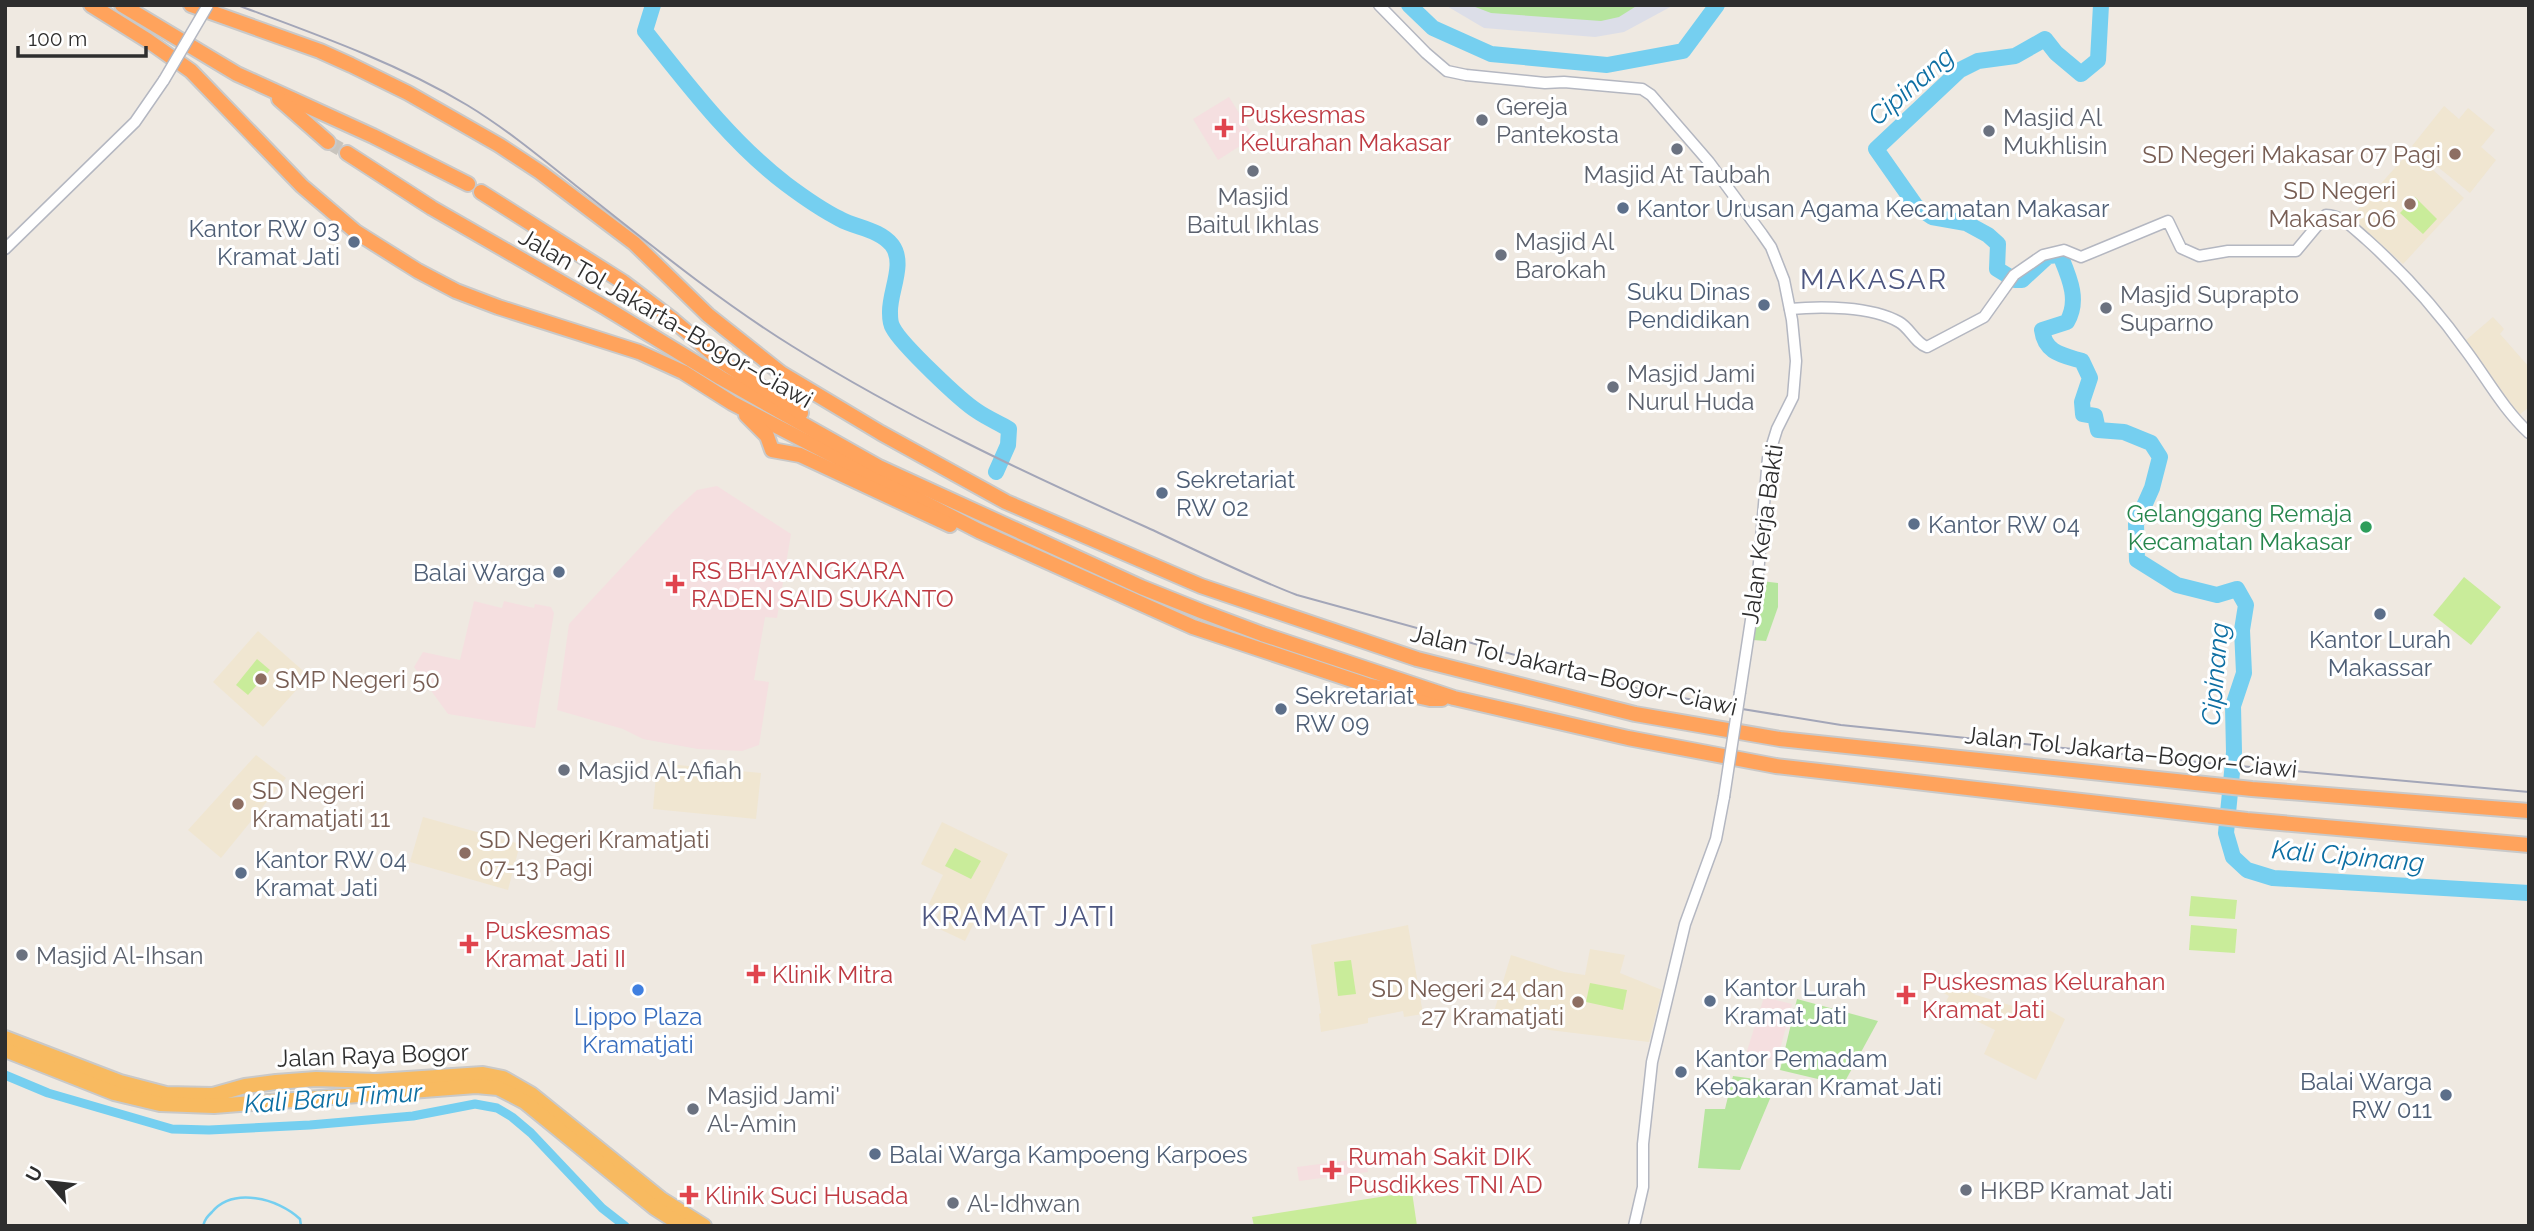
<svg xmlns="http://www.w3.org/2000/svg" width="2534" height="1231" font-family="Raleway,sans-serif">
	<rect width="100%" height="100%" fill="#efe9e1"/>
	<g fill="#f0e6d1">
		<path d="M2444,106L2459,119L2468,108L2495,130L2481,147L2496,160L2470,193L2412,146Z"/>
		<path d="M2411,150L2464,198L2403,264L2351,217Z"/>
		<path d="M2493,317L2504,329L2500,334L2529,367V407L2519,415L2465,341Z"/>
		<path d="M258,631L309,676L263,727L213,682Z"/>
		<path d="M256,755L286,778L221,858L188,830Z"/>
		<path d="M657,763L761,773L756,819L653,809Z"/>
		<path d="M423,817L520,844L508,890L410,862Z"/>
		<path d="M942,822L1008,854L965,941L933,926L940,910L929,904L943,875L921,864Z"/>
		<path d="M1408,925L1423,1014L1404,1017L1403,1011L1368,1018V1023L1321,1032L1319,1014L1321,1013L1311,945Z"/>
		<path d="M1590,949L1625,955L1620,973L1662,990L1649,1042L1549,1030L1493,1015L1511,955L1564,972L1585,975Z"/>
		<path d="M1947,979L1976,995L2013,1006L2049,1010L2065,1019L2036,1080L1984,1054L1995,1030L1944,1005L1949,996L1940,991Z"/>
	</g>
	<g fill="#f5dfe0">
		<path d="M1229,97L1254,137L1218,160L1193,119Z"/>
		<path d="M717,486L791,534L777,618L765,617L754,680L769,682L759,745L742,751L698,749L643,739L623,729L557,710L569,624L674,511L697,490Z"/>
		<path d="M474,601L502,608L504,601L534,608L535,604L551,607L554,613L535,728L448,714L414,667L423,652L460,660Z"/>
		<path d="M1764,997L1792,1004L1777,1061L1746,1054Z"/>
		<path d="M1366,1158L1368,1172L1299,1181L1297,1167Z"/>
	</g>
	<path fill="#dcdee8" d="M1445,5H1674L1624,32L1595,37L1484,28Z"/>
	<g fill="#b6e59e">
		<path d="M1470,5H1638L1619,17L1601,21L1491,13Z"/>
		<path d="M1761,581L1778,583V607L1766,641L1753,640Z"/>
		<path d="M1797,999L1878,1021L1843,1085L1780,1070Z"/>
		<path d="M1733,1076L1777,1082L1740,1170L1698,1168L1705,1109H1725Z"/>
	</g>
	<g fill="#c9ec9a">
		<path d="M2415,197L2437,219L2423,234L2400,213Z"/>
		<path d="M2464,577L2501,607L2471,645L2433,615Z"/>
		<path d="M257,659L270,670L248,695L236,685Z"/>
		<path d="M955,848L981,861L971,879L945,866Z"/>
		<path d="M2191,896L2237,900L2235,919L2189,916Z"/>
		<path d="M2191,925L2237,929L2235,953L2189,950Z"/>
		<path d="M1351,960L1356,994L1338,996L1334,962Z"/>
		<path d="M1590,983L1627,990L1623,1010L1586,1002Z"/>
		<path d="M1412,1192L1417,1226H1254L1252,1217Z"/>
	</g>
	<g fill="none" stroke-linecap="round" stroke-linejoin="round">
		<path stroke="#75cff0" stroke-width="2.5" d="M203,1226C205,1219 207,1217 212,1212C233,1187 278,1198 300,1219L301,1226"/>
		<path stroke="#75cff0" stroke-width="9" d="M5,1075L48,1093L172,1129L209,1130L310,1125L413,1116L475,1104L497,1108L512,1117L531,1133L602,1208L625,1226"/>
		<g stroke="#75cff0" stroke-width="16">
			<path d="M653,5L645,31C688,85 731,142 786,184C802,196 822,210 840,219C856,228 879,229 892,245C906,264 889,292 890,313C890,317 891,325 893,328C901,344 961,401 977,411C987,418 999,423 1009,429L1008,445L996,472"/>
			<path d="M1409,5L1433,28L1491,54L1607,65L1683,51L1717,5"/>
			<path d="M2101,5L2098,60L2081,74L2056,53L2045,39L2015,56L1978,61L1960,70L1876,149L1916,206L1932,217L1966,223L1988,235L1998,244L1997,269L2015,280H2022L2048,256L2060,255C2069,277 2080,300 2067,322L2042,330C2045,353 2062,355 2082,361L2090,378L2082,402L2083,414L2095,416L2098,430L2124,432L2151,443L2160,457L2152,488L2136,524L2137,560L2177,585L2217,595L2237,589L2246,605L2242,630L2244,673L2233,706L2234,752L2226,833L2233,857L2247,870L2273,878L2529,893"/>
		</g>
		<path stroke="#c8c4bd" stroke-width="14" stroke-dasharray="14 7" stroke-linecap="butt" d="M328,142L347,153"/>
		<g stroke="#b4b7c1" stroke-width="13">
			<g id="tertiary">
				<path d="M1379,5L1426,53L1447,71L1466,75L1545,83L1564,82L1642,89L1651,95L1709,162L1762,234L1771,247L1784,280L1792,320L1796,361L1793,397L1777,429L1768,458L1758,574L1740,692"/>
				<path d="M5,249L135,122L164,80"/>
				<path d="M1790,309C1820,306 1871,306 1899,322C1910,328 1915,343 1927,347L1984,317L2014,275L2043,255L2064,250L2081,257L2168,221L2181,248L2199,256L2228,251H2296L2326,215C2342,215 2354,229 2366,239C2404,273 2438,311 2467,352C2487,379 2504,410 2529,433"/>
				<path d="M1634,1226L1643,1187V1144L1652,1062L1685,924L1716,839L1724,797"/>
			</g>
		</g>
		<g stroke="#c9c9c9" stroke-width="18">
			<g id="trunk">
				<path d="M5,1038L120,1082L166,1094L213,1095L245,1086L276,1082L316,1079L377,1081L483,1074L503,1078L531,1094L661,1199L704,1226"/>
				<path d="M5,1050L114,1093L160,1104L214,1106L476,1086L498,1088L525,1102L655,1208L683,1226"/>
			</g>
		</g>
		<g stroke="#c9c9c9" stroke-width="18">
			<g id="motorway">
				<path d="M91,5L147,40L191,71L302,186L356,232L418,271L456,291L498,307L639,352L683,372L732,403L979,531L1193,627L1367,685L1430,699H1442"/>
				<path d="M122,5L237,74L373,136L468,184"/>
				<path d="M191,5L320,51L351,65L408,93L499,145L540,172L634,243L708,315L781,373L881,433L1006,502L1201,586L1417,659L1635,714L1780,739L2252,789L2529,811"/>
				<path d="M279,99L328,142"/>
				<path d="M347,153L432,208L606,308L721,378L879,467L1141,587L1201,611L1262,634L1454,698L1628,738L1776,766L2247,820L2529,845"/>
				<path d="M481,192L623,282L673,320L721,361L801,413"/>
				<path d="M746,415L767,436L772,450L800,455L950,525"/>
			</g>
		</g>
		<use href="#tertiary" stroke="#fff" stroke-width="10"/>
		<use href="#trunk" stroke="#f8ba60" stroke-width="14"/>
		<use href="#motorway" stroke="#ffa35c" stroke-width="14"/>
		<path stroke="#a3a6b8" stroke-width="2" d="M237,5C315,34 395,62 467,105C505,128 540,157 575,185C646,241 715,298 792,346C904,416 1025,473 1146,527C1196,550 1245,575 1297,595L1646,691L1736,708L1841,725L2217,764L2529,792"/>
		<g stroke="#b4b7c1" stroke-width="13" stroke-linecap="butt">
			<g id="tertiary-bridge">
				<path d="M164,80L208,5"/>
				<path d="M1724,797L1740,692"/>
			</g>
		</g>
		<use href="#tertiary-bridge" stroke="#fff" stroke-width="10"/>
	</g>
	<g fill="#6b7280" stroke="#fff" stroke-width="2.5">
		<circle cx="1482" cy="120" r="7"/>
		<circle cx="1989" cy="131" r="7"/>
		<circle cx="1677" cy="149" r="7"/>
		<circle cx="1253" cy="171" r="7"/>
		<circle cx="1501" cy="255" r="7"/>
		<circle cx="2106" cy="308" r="7"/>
		<circle cx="1613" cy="387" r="7"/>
		<circle cx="564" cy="770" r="7"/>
		<circle cx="22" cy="955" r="7"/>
		<circle cx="693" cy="1109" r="7"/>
		<circle cx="1966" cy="1190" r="7"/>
		<circle cx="953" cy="1203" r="7"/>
	</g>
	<g fill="#e0444e" stroke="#fff" stroke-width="2.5">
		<path d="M1220.5 117.5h7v7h7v7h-7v7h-7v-7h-7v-7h7z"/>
		<path d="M671.5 573.5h7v7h7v7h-7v7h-7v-7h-7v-7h7z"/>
		<path d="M465.5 933.5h7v7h7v7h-7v7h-7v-7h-7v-7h7z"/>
		<path d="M752.5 963.5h7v7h7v7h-7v7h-7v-7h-7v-7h7z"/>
		<path d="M1902.5 984.5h7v7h7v7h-7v7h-7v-7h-7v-7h7z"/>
		<path d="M1328.5 1159.5h7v7h7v7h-7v7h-7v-7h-7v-7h7z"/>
		<path d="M685.5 1184.5h7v7h7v7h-7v7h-7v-7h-7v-7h7z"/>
	</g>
	<g fill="#8d6e63" stroke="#fff" stroke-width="2.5">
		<circle cx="2455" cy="154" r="7"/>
		<circle cx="2410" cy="204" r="7"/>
		<circle cx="261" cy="679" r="7"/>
		<circle cx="238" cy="804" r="7"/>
		<circle cx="465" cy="853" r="7"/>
		<circle cx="1578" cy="1002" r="7"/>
	</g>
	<g fill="#5c6f8a" stroke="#fff" stroke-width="2.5">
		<circle cx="1623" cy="208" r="7"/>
		<circle cx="354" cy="242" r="7"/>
		<circle cx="1764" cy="305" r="7"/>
		<circle cx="1162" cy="493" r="7"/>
		<circle cx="1914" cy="524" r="7"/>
		<circle cx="559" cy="572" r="7"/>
		<circle cx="2380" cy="614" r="7"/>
		<circle cx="1281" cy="709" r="7"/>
		<circle cx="241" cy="873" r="7"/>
		<circle cx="1710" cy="1001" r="7"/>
		<circle cx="1681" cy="1072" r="7"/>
		<circle cx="2446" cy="1095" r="7"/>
		<circle cx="875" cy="1154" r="7"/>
	</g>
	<circle fill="#2e9e5b" stroke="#fff" stroke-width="2.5" cx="2366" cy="527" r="7"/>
	<circle fill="#3f7fe0" stroke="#fff" stroke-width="2.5" cx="638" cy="990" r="7"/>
	<g text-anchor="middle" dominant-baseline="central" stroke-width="6" stroke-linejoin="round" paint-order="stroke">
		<g font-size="24" fill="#5b616d" stroke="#fff" text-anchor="start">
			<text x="1496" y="106">Gereja<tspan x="1496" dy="28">Pantekosta</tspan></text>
			<text x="2003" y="117">Masjid Al<tspan x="2003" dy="28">Mukhlisin</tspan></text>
			<text x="1677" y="174" text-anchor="middle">Masjid At Taubah</text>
			<text x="1253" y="196" text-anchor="middle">Masjid<tspan x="1253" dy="28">Baitul Ikhlas</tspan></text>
			<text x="1515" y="241">Masjid Al<tspan x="1515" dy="28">Barokah</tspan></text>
			<text x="2120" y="294">Masjid Suprapto<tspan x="2120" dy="28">Suparno</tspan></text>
			<text x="1627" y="373">Masjid Jami<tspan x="1627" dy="28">Nurul Huda</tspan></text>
			<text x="578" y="770">Masjid Al-Afiah</text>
			<text x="36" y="955">Masjid Al-Ihsan</text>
			<text x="707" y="1095">Masjid Jami'<tspan x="707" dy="28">Al-Amin</tspan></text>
			<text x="1980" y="1190">HKBP Kramat Jati</text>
			<text x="967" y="1203">Al-Idhwan</text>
		</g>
		<g font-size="24" fill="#be3a42" stroke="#fff" text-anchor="start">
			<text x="1240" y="114">Puskesmas<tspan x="1240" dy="28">Kelurahan Makasar</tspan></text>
			<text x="691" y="570">RS BHAYANGKARA<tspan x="691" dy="28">RADEN SAID SUKANTO</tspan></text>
			<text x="485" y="930">Puskesmas<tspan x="485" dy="28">Kramat Jati II</tspan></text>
			<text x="772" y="974">Klinik Mitra</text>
			<text x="1922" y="981">Puskesmas Kelurahan<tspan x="1922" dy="28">Kramat Jati</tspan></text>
			<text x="1348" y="1156">Rumah Sakit DIK<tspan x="1348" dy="28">Pusdikkes TNI AD</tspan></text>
			<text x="705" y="1195">Klinik Suci Husada</text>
		</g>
		<g font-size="24" fill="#785e54" stroke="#fff" text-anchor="end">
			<text x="2441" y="154">SD Negeri Makasar 07 Pagi</text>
			<text x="2396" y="190">SD Negeri<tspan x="2396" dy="28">Makasar 06</tspan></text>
			<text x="275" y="679" text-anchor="start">SMP Negeri 50</text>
			<text x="252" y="790" text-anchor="start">SD Negeri<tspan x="252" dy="28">Kramatjati 11</tspan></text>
			<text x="479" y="839" text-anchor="start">SD Negeri Kramatjati<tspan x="479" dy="28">07-13 Pagi</tspan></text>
			<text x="1564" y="988">SD Negeri 24 dan<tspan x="1564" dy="28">27 Kramatjati</tspan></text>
		</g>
		<g font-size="24" fill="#4e5e75" stroke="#fff" text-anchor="start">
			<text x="1637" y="208">Kantor Urusan Agama Kecamatan Makasar</text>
			<text x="340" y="228" text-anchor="end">Kantor RW 03<tspan x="340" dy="28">Kramat Jati</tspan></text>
			<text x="1750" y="291" text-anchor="end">Suku Dinas<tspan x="1750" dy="28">Pendidikan</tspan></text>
			<text x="1176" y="479">Sekretariat<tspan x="1176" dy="28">RW 02</tspan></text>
			<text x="1928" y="524">Kantor RW 04</text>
			<text x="545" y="572" text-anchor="end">Balai Warga</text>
			<text x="2380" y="639" text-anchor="middle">Kantor Lurah<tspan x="2380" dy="28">Makassar</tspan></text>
			<text x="1295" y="695">Sekretariat<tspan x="1295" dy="28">RW 09</tspan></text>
			<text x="255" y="859">Kantor RW 04<tspan x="255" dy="28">Kramat Jati</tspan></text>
			<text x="1724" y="987">Kantor Lurah<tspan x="1724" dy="28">Kramat Jati</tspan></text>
			<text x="1695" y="1058">Kantor Pemadam<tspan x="1695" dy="28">Kebakaran Kramat Jati</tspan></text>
			<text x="2432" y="1081" text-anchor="end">Balai Warga<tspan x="2432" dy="28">RW 011</tspan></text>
			<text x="889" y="1154">Balai Warga Kampoeng Karpoes</text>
		</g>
		<g font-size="24" fill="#2e2e2e" stroke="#fff">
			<text transform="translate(666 318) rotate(30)">Jalan Tol Jakarta–Bogor–Ciawi</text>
			<text transform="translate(1762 534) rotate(-82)">Jalan Kerja Bakti</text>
			<text transform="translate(1574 670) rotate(13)">Jalan Tol Jakarta–Bogor–Ciawi</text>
			<text transform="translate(2131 752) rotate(6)">Jalan Tol Jakarta–Bogor–Ciawi</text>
			<text transform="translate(373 1055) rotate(-2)">Jalan Raya Bogor</text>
		</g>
		<g font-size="24" fill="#27864d" stroke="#fff" text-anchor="end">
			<text x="2352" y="513">Gelanggang Remaja<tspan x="2352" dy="28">Kecamatan Makasar</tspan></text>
		</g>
		<g font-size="24" fill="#366cbe" stroke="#fff">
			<text x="638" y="1016">Lippo Plaza<tspan x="638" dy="28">Kramatjati</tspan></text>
		</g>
		<g font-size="26" font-style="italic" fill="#0d6fa3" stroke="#fff">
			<text transform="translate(1911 86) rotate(-41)">Cipinang</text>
			<text transform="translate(2215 674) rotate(-85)">Cipinang</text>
			<text transform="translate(2348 856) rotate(5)">Kali Cipinang</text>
			<text transform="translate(333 1098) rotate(-4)">Kali Baru Timur</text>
		</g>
		<g font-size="28" letter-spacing="2" fill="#4d5680" stroke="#fff">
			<text x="1874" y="279">MAKASAR</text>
			<text x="1019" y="916">KRAMAT JATI</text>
		</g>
	</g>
	<rect width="2534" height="1231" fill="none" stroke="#2e2e2e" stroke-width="14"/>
	<g transform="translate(49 1182) rotate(298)" stroke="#ffffff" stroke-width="5" paint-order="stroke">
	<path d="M0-5L12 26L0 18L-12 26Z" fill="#2e2e2e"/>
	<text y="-10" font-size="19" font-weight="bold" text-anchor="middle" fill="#2e2e2e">U</text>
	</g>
	<path d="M18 46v10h128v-10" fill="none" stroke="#2e2e2e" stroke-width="3.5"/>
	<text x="28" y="46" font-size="21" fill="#2e2e2e" stroke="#ffffff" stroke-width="5" paint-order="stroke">100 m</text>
</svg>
